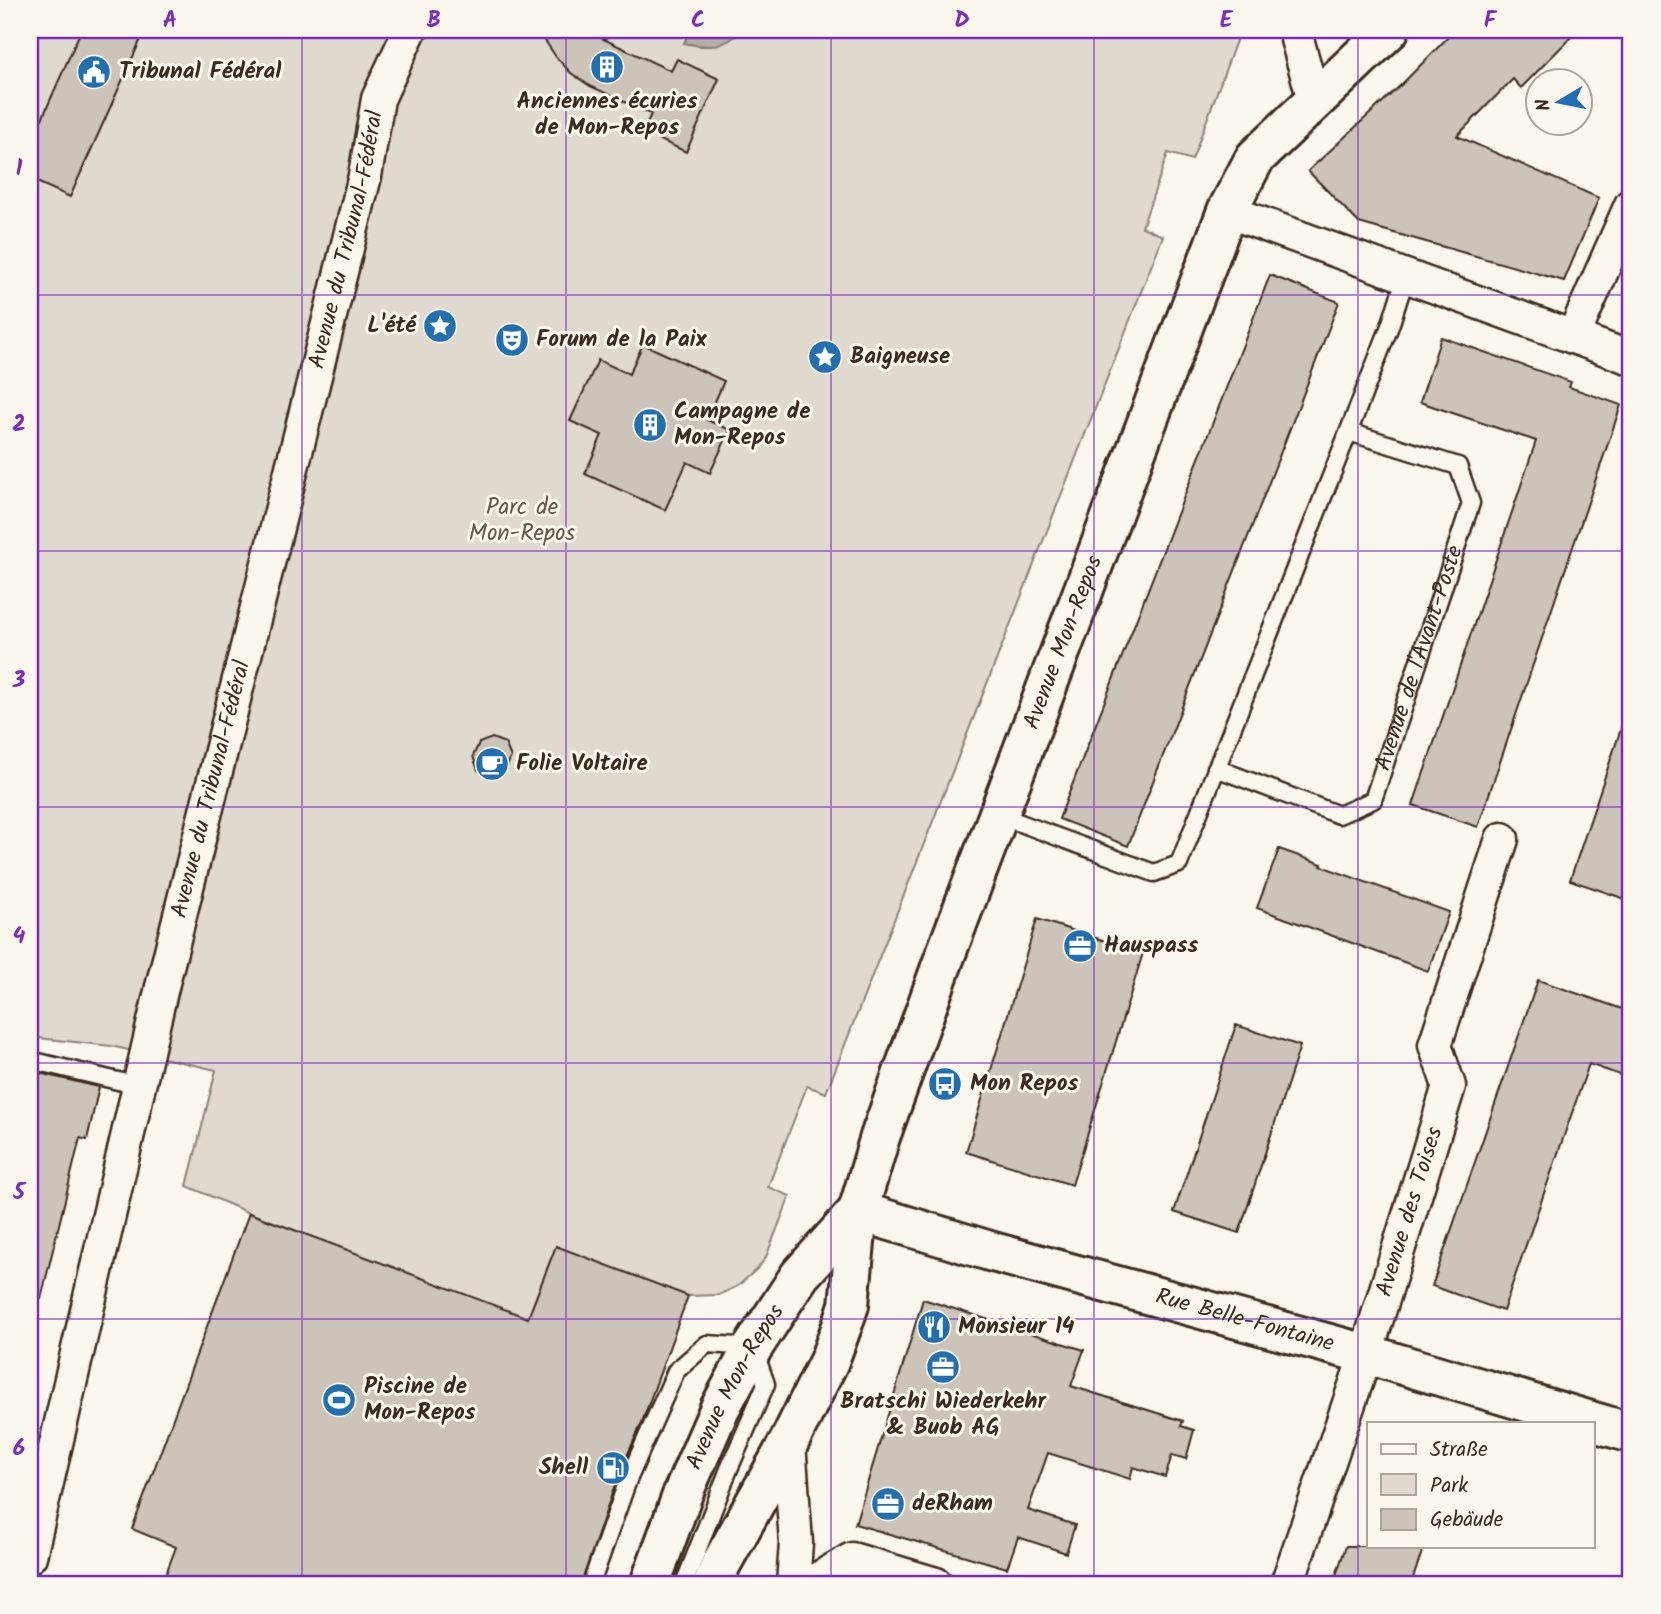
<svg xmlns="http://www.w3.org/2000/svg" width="1661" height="1614" font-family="Kalam,sans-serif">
	<rect width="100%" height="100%" fill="#fbf7ec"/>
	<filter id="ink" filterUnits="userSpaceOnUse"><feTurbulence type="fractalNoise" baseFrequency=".0143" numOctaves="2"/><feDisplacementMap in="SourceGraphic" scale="14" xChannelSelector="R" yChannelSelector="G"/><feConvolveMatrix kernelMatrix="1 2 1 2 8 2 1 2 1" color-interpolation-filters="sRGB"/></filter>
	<g filter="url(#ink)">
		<path fill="#dfd9ce" stroke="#8d8276" stroke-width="2" d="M30,30H1240L1192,160L1168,153L1142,227L1163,236L826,1093L807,1086L768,1187L790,1196L766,1257L759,1267L738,1286L719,1295L688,1296L556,1247L535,1300L639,1341L545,1584H451L489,1485L536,1322L249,1213L187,1186L216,1070L111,1046L30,1037Z"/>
		<path fill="#b6aea2" stroke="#85796d" stroke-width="2" d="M690,30H741C726,49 705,48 684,43Z"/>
		<g fill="#ccc4b9" stroke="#3b2a1e" stroke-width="2">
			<path d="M81,30H145L70,197L30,179V114L42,119Z"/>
			<path d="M538,30H591L597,36L671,71L677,59L719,79L686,152L643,132L651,114L590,86L571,73L556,57Z"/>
			<path d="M1455,30H1578L1521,88L1513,79L1457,136L1599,198L1564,281L1359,223L1308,171L1402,84Z"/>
			<path d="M1270,275L1339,302L1128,846L1059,819Z"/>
			<path d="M1441,337L1571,382L1569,387L1621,405L1478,827L1413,805L1536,441L1420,402Z"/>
			<path d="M643,344L724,381L707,420L730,430L710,473L687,462L665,510L585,474L602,435L570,421L598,360L629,374Z"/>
			<path d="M1626,714L1631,715V901L1570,880Z"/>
			<path d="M492,738L505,743L511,757L505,771L492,777L478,770L473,756L479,743Z"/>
			<path d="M1279,849L1322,864L1321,866L1449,912L1428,971L1257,908Z"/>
			<path d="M1037,919L1143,953L1072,1185L966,1152Z"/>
			<path d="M1538,980L1631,1012V1079L1589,1064L1503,1311L1432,1286Z"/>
			<path d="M1236,1025L1300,1046L1239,1233L1174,1212Z"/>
			<path d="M30,1071L99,1087L87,1140L80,1138L41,1299L30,1298Z"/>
			<path d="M249,1213L528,1318L556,1246L688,1296L641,1425L618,1476L581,1584H162L176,1547L132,1529Z"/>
			<path d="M923,1299L1084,1350L1071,1386L1183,1421L1181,1426L1194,1430L1186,1459L1172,1455L1165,1477L1133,1467L1130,1479L1048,1453L1028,1510L1075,1525L1066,1553L1018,1537L1007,1568L855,1524Z"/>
			<path d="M1346,1546H1424L1411,1584H1333Z"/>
		</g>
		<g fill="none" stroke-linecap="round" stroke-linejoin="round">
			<g stroke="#3b2a1e" stroke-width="21">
				<g id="lane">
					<path id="s1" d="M1216,768L1339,815L1373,800L1471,503L1458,466L1349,432"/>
					<path d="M999,815L1154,873L1179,864L1390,326L1406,276"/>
					<path d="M30,1060L139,1086"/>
					<path d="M591,1584L628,1480L676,1371L707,1344L753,1347L766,1384L729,1469L684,1584"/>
				</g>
			</g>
			<g stroke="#3b2a1e" stroke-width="37">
				<g id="street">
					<path d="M1297,30V39L1314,100"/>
					<path d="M1227,211L1631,358"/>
					<path d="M1573,337L1631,205"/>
					<path d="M789,1442L796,1543L793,1584"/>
					<path id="s2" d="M30,1556L162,987L365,176L378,99L410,30"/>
					<path d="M809,1584L852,1559L936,1584"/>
					<path id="s3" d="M1287,1584L1366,1354L1449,1086L1435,1045L1502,839"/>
				</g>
			</g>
			<g stroke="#3b2a1e" stroke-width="44">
				<g id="secondary">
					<path id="s4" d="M858,1211L993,1252L1366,1354L1631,1433"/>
					<path id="s5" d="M650,1584L683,1493L720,1408L753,1347L800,1275L858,1211"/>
					<path id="s6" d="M713,1584L721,1564L789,1442L829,1361L842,1326L849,1305L858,1211L880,1137L945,956L1227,211L1255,158L1389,30"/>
				</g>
			</g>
			<use href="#lane" stroke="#fbf7ec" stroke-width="16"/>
			<use href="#street" stroke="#fbf7ec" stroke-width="32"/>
			<use href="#secondary" stroke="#fbf7ec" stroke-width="38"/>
		</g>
	</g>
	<path fill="none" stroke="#7b2cbf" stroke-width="2" stroke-opacity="0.55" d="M302,30V1584M566,30V1584M831,30V1584M1094,30V1584M1358,30V1584M30,295H1631M30,551H1631M30,807H1631M30,1063H1631M30,1319H1631"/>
	<defs>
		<g id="building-disc" transform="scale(1.75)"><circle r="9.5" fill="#1f6fb2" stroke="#fbf7ec"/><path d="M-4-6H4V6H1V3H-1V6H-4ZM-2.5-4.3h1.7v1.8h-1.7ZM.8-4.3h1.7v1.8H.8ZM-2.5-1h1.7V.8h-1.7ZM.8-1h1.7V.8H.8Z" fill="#fff"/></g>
		<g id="civic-disc" transform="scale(1.75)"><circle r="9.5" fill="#1f6fb2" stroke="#fbf7ec"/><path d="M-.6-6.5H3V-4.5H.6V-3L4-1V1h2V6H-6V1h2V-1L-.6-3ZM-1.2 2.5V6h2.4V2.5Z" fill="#fff"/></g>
		<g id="sight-disc" transform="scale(1.75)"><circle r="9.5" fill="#1f6fb2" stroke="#fbf7ec"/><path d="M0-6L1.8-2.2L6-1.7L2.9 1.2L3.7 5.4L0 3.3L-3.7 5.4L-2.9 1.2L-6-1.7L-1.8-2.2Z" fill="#fff"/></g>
		<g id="theatre-disc" transform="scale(1.75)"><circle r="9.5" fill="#1f6fb2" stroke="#fbf7ec"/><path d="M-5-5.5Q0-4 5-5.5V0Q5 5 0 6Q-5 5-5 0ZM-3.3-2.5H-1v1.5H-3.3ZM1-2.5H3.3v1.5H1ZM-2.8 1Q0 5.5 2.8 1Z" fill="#fff"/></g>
		<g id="cafe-disc" transform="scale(1.75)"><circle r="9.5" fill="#1f6fb2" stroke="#fbf7ec"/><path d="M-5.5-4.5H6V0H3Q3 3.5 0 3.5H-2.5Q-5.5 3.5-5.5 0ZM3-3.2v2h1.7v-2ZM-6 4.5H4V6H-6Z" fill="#fff"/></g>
		<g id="office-disc" transform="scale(1.75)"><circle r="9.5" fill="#1f6fb2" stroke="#fbf7ec"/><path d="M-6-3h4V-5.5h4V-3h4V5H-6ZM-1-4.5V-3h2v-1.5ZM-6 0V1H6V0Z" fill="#fff"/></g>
		<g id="bus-disc" transform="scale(1.75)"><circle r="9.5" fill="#1f6fb2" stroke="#fbf7ec"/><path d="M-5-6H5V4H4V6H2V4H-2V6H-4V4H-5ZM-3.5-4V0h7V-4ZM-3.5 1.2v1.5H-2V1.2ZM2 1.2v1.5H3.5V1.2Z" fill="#fff"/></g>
		<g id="restaurant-disc" transform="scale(1.75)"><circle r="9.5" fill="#1f6fb2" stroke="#fbf7ec"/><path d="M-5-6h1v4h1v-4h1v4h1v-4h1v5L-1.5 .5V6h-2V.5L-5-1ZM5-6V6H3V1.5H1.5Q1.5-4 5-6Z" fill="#fff"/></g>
		<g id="stadium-disc" transform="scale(1.75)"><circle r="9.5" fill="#1f6fb2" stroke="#fbf7ec"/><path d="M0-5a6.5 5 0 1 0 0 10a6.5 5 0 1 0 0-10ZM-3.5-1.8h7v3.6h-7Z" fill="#fff"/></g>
		<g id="fuel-disc" transform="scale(1.75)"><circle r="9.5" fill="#1f6fb2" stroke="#fbf7ec"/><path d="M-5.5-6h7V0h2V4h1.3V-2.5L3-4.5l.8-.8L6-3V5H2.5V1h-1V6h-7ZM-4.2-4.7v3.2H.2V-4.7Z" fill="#fff"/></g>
	</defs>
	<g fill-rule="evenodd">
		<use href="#building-disc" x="607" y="67"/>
		<use href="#civic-disc" x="94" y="72"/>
		<use href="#sight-disc" x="440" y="326"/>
		<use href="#theatre-disc" x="512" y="340"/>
		<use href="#sight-disc" x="825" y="357"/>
		<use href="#building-disc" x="650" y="425"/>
		<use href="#cafe-disc" x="492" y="764"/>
		<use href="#office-disc" x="1080" y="946"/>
		<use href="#bus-disc" x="945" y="1084"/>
		<use href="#restaurant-disc" x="934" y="1327"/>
		<use href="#office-disc" x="943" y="1367"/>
		<use href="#stadium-disc" x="339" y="1400"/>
		<use href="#fuel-disc" x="613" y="1468"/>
		<use href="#office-disc" x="888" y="1504"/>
	</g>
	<g text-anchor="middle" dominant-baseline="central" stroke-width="6" stroke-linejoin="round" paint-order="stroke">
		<g font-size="23" font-weight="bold" fill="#3b2a1e" stroke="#fbf7ec" text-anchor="start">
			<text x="119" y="72">Tribunal Fédéral</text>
			<text x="607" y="102" text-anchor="middle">Anciennes écuries<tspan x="607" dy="26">de Mon-Repos</tspan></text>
			<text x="416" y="326" text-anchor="end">L'été</text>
			<text x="536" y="340">Forum de la Paix</text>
			<text x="850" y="357">Baigneuse</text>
			<text x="674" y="412">Campagne de<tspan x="674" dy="26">Mon-Repos</tspan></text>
			<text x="516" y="764">Folie Voltaire</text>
			<text x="1104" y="946">Hauspass</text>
			<text x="970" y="1084">Mon Repos</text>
			<text x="958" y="1327">Monsieur 14</text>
			<text x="364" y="1387">Piscine de<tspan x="364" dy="26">Mon-Repos</tspan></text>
			<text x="943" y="1402" text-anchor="middle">Bratschi Wiederkehr<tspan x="943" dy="26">&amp; Buob AG</tspan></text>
			<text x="588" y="1468" text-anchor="end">Shell</text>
			<text x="912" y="1504">deRham</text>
		</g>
		<g font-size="23" fill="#3b2a1e" stroke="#fbf7ec">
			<text stroke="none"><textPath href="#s2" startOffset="1354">Avenue du Tribunal-Fédéral</textPath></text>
			<text stroke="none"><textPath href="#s6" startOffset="1010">Avenue Mon-Repos</textPath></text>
			<text stroke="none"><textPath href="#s1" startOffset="318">Avenue de l'Avant-Poste</textPath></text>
			<text stroke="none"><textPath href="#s2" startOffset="788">Avenue du Tribunal-Fédéral</textPath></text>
			<text stroke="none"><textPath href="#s3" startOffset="392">Avenue des Toises</textPath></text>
			<text stroke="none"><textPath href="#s4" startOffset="402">Rue Belle-Fontaine</textPath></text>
			<text stroke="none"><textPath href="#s5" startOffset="215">Avenue Mon-Repos</textPath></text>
		</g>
		<g font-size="23" fill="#64564a" stroke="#fbf7ec">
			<text x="522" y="508">Parc de<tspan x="522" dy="26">Mon-Repos</tspan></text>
		</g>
	</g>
	<rect width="1661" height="1614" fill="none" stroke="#fbf7ec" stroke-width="77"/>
	<rect x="1367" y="1422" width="228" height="126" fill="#fbf7ec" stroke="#aea59a" stroke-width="2"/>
	<rect x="1381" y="1444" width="35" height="10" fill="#fbf7ec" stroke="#aea59a" stroke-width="2"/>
	<text x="1430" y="1456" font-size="21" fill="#3b2a1e">Straße</text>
	<rect x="1381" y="1474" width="35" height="21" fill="#dfd9ce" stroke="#aea59a" stroke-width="2"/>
	<text x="1430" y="1492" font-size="21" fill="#3b2a1e">Park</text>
	<rect x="1381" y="1509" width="35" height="21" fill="#ccc4b9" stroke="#aea59a" stroke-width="2"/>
	<text x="1430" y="1526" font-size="21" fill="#3b2a1e">Gebäude</text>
	<g transform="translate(1559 102) rotate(260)"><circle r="33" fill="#fbf7ec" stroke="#aea59a" stroke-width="2"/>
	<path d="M0-5L12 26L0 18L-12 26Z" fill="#1f6fb2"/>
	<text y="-10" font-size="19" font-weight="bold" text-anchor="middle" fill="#3b2a1e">N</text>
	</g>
	<rect x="38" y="38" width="1584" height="1538" fill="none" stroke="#7b2cbf" stroke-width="2.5"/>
	<g font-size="23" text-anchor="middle" font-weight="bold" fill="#7b2cbf">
		<text x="170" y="27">A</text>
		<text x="434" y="27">B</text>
		<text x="698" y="27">C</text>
		<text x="962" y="27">D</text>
		<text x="1226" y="27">E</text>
		<text x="1490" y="27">F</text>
		<text x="19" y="175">1</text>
		<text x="19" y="431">2</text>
		<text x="19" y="687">3</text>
		<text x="19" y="943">4</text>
		<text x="19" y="1199">5</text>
		<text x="19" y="1455">6</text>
	</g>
</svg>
